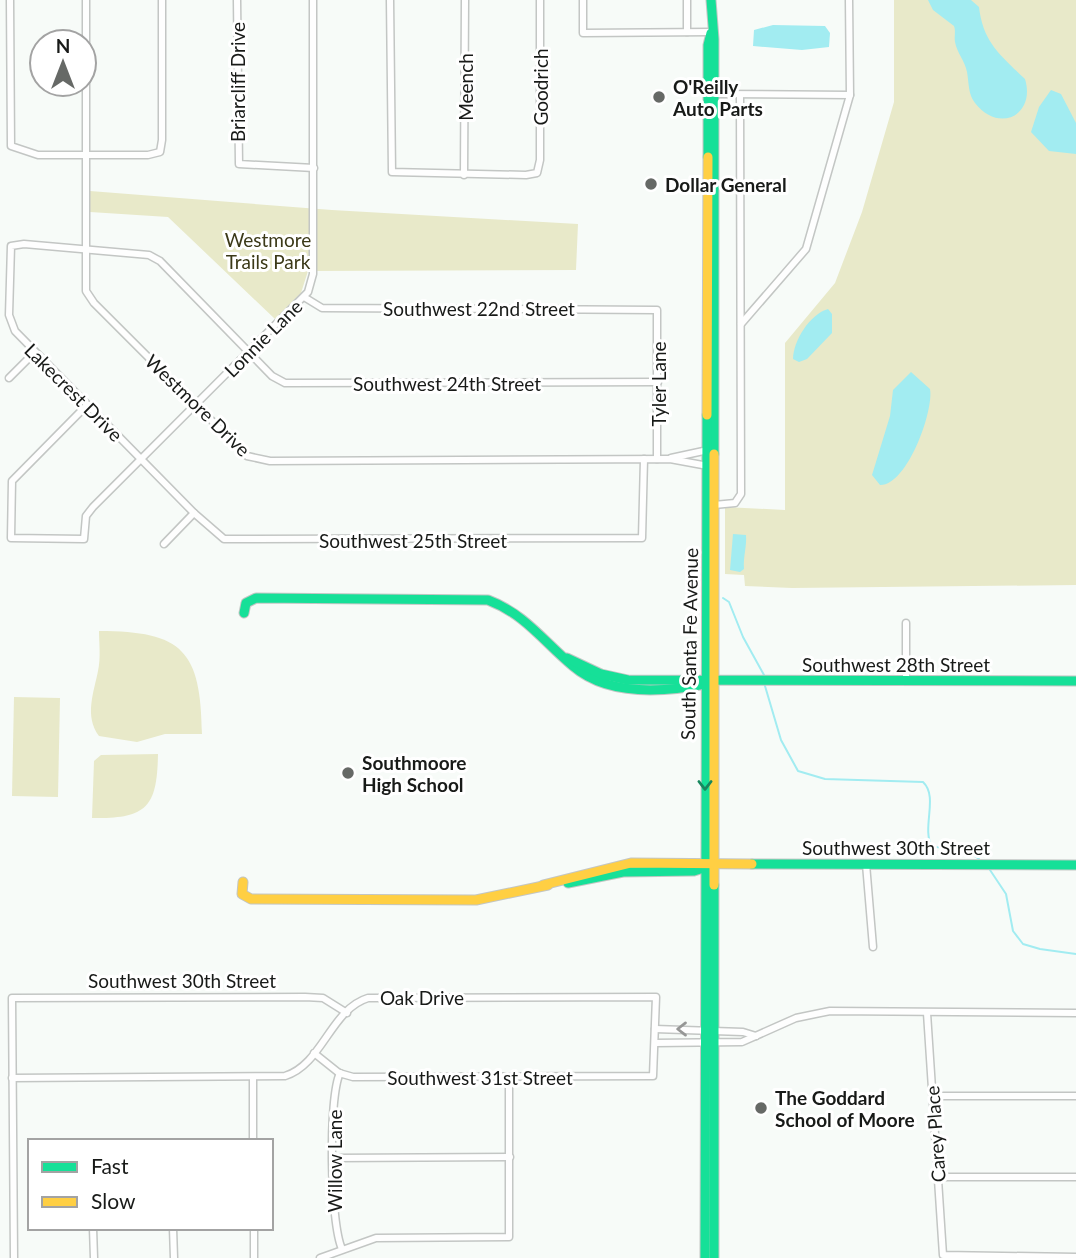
<svg xmlns="http://www.w3.org/2000/svg" width="1076" height="1258" font-family="Lato,sans-serif">
	<rect width="100%" height="100%" fill="#f7fbf8"/>
	<g fill="#e8e9c9">
		<path d="M894,0H1076V585L792,588L745,586L744,575L725,574V507L785,510V343L835,283L862,212L894,102Z"/>
		<path d="M90,191L332,210L578,224L576,270L308,271L301,293L275,319L168,217L90,212Z"/>
		<path d="M99,631C183,631 201,651 202,734H165L137,742L99,736C84,716 94,692 98,671C101,658 99,643 99,631Z"/>
		<path d="M14,697L60,698L58,797L12,796Z"/>
		<path d="M158,754C157,807 147,819 92,818L94,761L101,755Z"/>
	</g>
	<g fill="#a2ecf1">
		<path d="M928,0H971L979,7C983,42 1000,55 1025,79C1036,115 999,134 975,103C968,94 969,83 967,72C965,61 957,53 955,42C954,36 956,31 954,26L933,10Z"/>
		<path d="M773,25L825,26L830,33L829,47L802,50L753,46L754,30Z"/>
		<path d="M1051,90L1061,94L1076,123V154L1049,151L1031,132L1039,107Z"/>
		<path d="M828,309L832,314V333L807,359L799,362L793,359C793,341 810,314 828,309Z"/>
		<path d="M911,372L930,389C934,411 907,486 880,485L872,475L890,416L893,390Z"/>
		<path d="M733,534L746,535C747,546 743,557 744,569L740,572L730,570Z"/>
	</g>
	<g fill="none" stroke-linecap="round" stroke-linejoin="round">
		<g stroke="#a2ecf1" stroke-width="2">
			<path d="M723,598L729,602L743,637L764,675"/>
			<path d="M765,686L781,740L798,771L825,779L923,782C939,797 921,828 932,847L963,848L979,859"/>
			<path d="M990,870L1006,894L1013,931L1023,944L1040,949L1076,954"/>
		</g>
		<g stroke="#c3c6c4" stroke-width="9">
			<g id="street">
				<path d="M10,0L11,146L38,155H148L160,152L162,140V0"/>
				<path d="M86,0V291L94,303L247,456L270,461L670,459L708,466"/>
				<path d="M237,0L239,164L314,168"/>
				<path d="M390,0L392,172L526,175L537,173L540,160V0"/>
				<path d="M583,0V33L712,32"/>
				<path d="M687,0V32"/>
				<path d="M714,94L850,95"/>
				<path d="M464,175L465,0"/>
				<path d="M304,297L322,308L657,310V459"/>
				<path d="M741,324L806,249L850,95L849,0"/>
				<path d="M9,378L35,352"/>
				<path d="M87,405L12,481L11,538L84,539L86,516L93,507L308,292L313,274V0"/>
				<path d="M671,458L708,450"/>
				<path d="M644,459L642,538L224,539L194,513L15,331L9,315L11,246L24,244L149,255L160,261L272,376L285,383L658,382"/>
				<path d="M714,505L735,503L741,494L740,95"/>
				<path d="M164,544L194,513"/>
				<path d="M906,623V681"/>
				<path d="M866,864L873,947"/>
				<path d="M927,1013L943,1255L1076,1257"/>
				<path d="M655,1029L743,1032L756,1036"/>
				<path d="M655,1043L742,1042L796,1018L830,1011L1076,1013"/>
				<path d="M340,1073C328,1098 330,1223 342,1249"/>
				<path d="M12,1078L285,1076C322,1065 331,1009 368,998L656,997L653,1076L353,1077L339,1073L314,1053"/>
				<path d="M253,1078V1141"/>
				<path d="M933,1096H1076"/>
				<path d="M334,1158L510,1157"/>
				<path d="M938,1177H1076"/>
				<path d="M93,1228L94,1258"/>
				<path d="M173,1228L174,1258"/>
				<path d="M254,1228V1258"/>
				<path d="M14,1258L12,998L305,997L323,998L347,1013"/>
				<path d="M320,1258L376,1238L509,1237V1077"/>
			</g>
		</g>
		<g stroke="#c3c6c4" stroke-width="11">
			<g id="fast">
				<path d="M711,0L714,39V454"/>
				<path d="M708,157V45L711,33"/>
				<path d="M244,613L246,603L256,598L488,600C525,614 544,642 573,666C609,697 667,692 710,683"/>
				<path d="M567,658L601,674L628,680L1076,681"/>
				<path d="M752,864L1076,865"/>
				<path d="M568,883L623,872L694,871L710,866"/>
				<path d="M714,885V1258"/>
				<path d="M705,1258L707,415"/>
			</g>
		</g>
		<g stroke="#c3c6c4" stroke-width="11">
			<g id="slow">
				<path d="M707,415L708,157"/>
				<path d="M714,454V885"/>
				<path d="M243,882L242,894L251,899L476,900L548,885"/>
				<path d="M543,885L631,863L752,864"/>
			</g>
		</g>
		<use href="#street" stroke="#fefefe" stroke-width="6"/>
		<use href="#fast" stroke="#16e098" stroke-width="9"/>
		<use href="#slow" stroke="#ffcf43" stroke-width="9"/>
	</g>
	<defs><path id="oneway-chevron" d="M-2-3.5L2.5 0L-2 3.5" fill="none" stroke-width="1.6" stroke-linecap="round" stroke-linejoin="round" transform="scale(1.75)"/></defs>
	<use stroke="#17875e" href="#oneway-chevron" transform="translate(705 785) rotate(90)"/>
	<use stroke="#969796" href="#oneway-chevron" transform="translate(682 1029) rotate(-180)"/>
	<g fill="#666966" stroke="#fff" stroke-width="2.5">
		<circle cx="659" cy="97" r="7"/>
		<circle cx="651" cy="184" r="7"/>
		<circle cx="348" cy="773" r="7"/>
		<circle cx="761" cy="1108" r="7"/>
	</g>
	<g text-anchor="middle" dominant-baseline="central" stroke-width="6" stroke-linejoin="round" paint-order="stroke">
		<g font-size="19" fill="#181a18" stroke="#fff">
			<text transform="translate(237 82) rotate(-90)">Briarcliff Drive</text>
			<text transform="translate(465 87) rotate(-90)">Meench</text>
			<text transform="translate(540 87) rotate(-90)">Goodrich</text>
			<text x="479" y="308">Southwest 22nd Street</text>
			<text transform="translate(263 338) rotate(-45)">Lonnie Lane</text>
			<text x="447" y="383">Southwest 24th Street</text>
			<text transform="translate(658 384) rotate(-90)">Tyler Lane</text>
			<text transform="translate(74 392) rotate(45)">Lakecrest Drive</text>
			<text transform="translate(198 405) rotate(44)">Westmore Drive</text>
			<text x="413" y="540">Southwest 25th Street</text>
			<text transform="translate(689 644) rotate(-89)">South Santa Fe Avenue</text>
			<text x="896" y="664">Southwest 28th Street</text>
			<text x="896" y="847">Southwest 30th Street</text>
			<text x="182" y="980">Southwest 30th Street</text>
			<text x="422" y="997">Oak Drive</text>
			<text x="480" y="1077">Southwest 31st Street</text>
			<text transform="translate(935 1134) rotate(-94)">Carey Place</text>
			<text transform="translate(334 1161) rotate(-90)">Willow Lane</text>
		</g>
		<g font-size="19" font-weight="bold" fill="#181a18" stroke="#fff" text-anchor="start">
			<text x="673" y="86">O'Reilly<tspan x="673" dy="22">Auto Parts</tspan></text>
			<text x="665" y="184">Dollar General</text>
			<text x="362" y="762">Southmoore<tspan x="362" dy="22">High School</tspan></text>
			<text x="775" y="1097">The Goddard<tspan x="775" dy="22">School of Moore</tspan></text>
		</g>
		<g font-size="19" fill="#3b3918" stroke="#fff">
			<text x="268" y="239">Westmore<tspan x="268" dy="22">Trails Park</tspan></text>
		</g>
	</g>
	<rect x="28" y="1139" width="245" height="91" fill="#ffffff" stroke="#a3a3a3" stroke-width="2"/>
	<rect x="42" y="1162" width="35" height="10" fill="#16e098" stroke="#a3a3a3" stroke-width="2"/>
	<text x="91" y="1174" font-size="21" fill="#181a18">Fast</text>
	<rect x="42" y="1197" width="35" height="10" fill="#ffcf43" stroke="#a3a3a3" stroke-width="2"/>
	<text x="91" y="1209" font-size="21" fill="#181a18">Slow</text>
	<g transform="translate(63 63)"><circle r="33" fill="#ffffff" stroke="#a3a3a3" stroke-width="2"/>
	<path d="M0-5L12 26L0 18L-12 26Z" fill="#666966"/>
	<text y="-10" font-size="19" font-weight="bold" text-anchor="middle" fill="#181a18">N</text>
	</g>
</svg>
